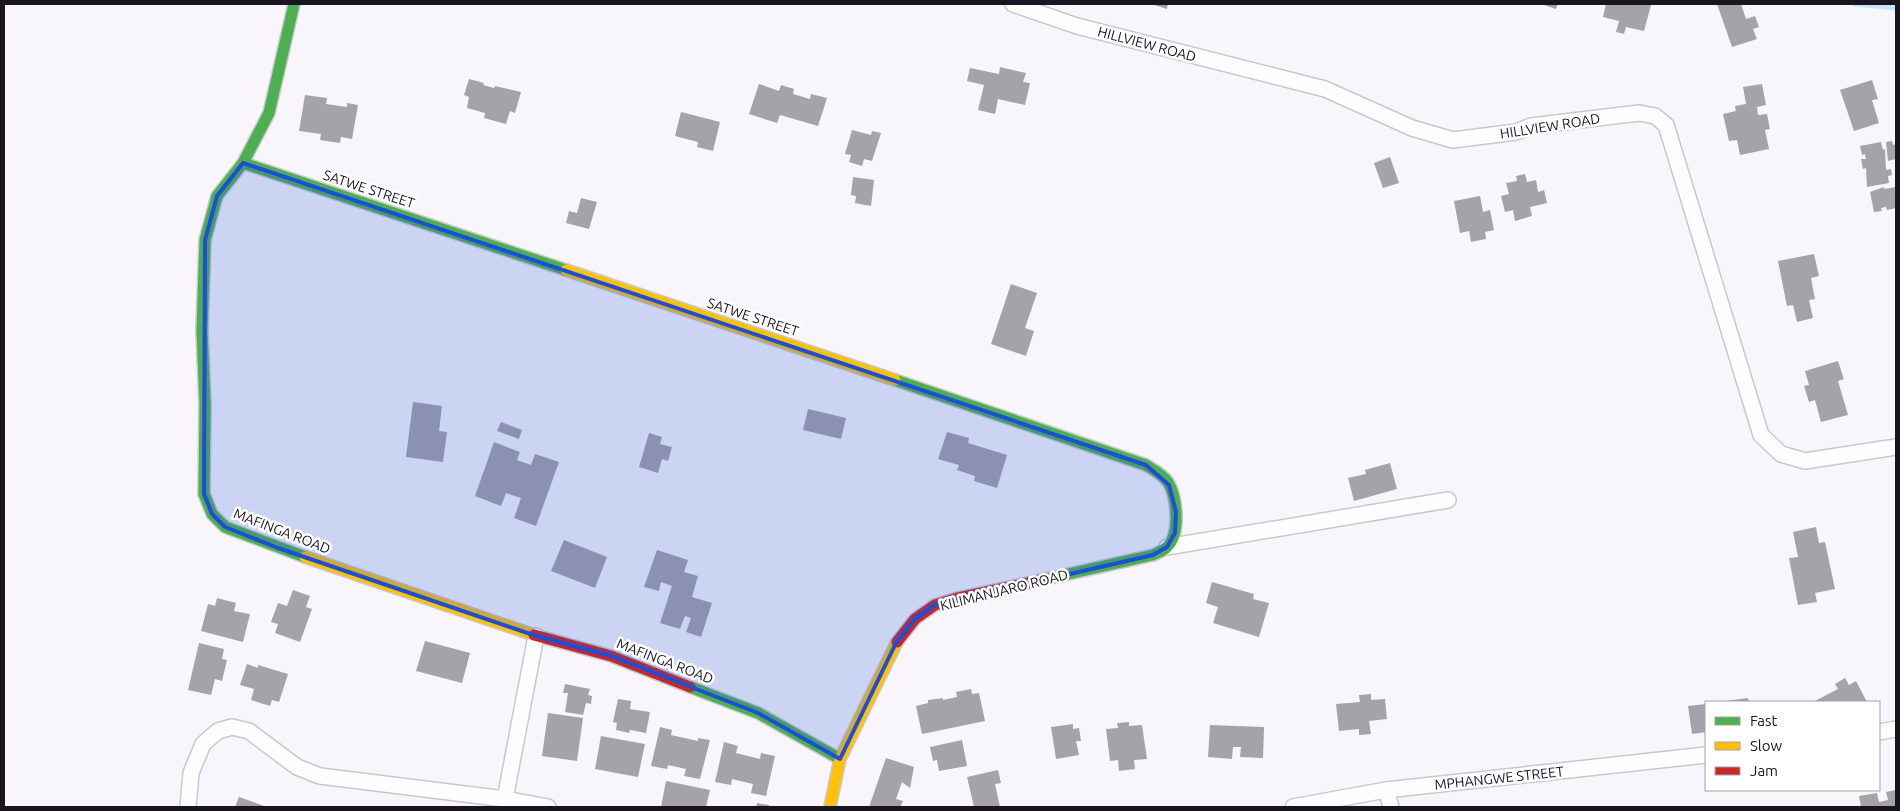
<svg xmlns="http://www.w3.org/2000/svg" width="1900" height="811" font-family="Ubuntu,sans-serif">
	<rect width="100%" height="100%" fill="#f8f6fa"/>
	<g fill="none" stroke-linecap="round" stroke-linejoin="round">
		<path stroke="#c5e7f9" stroke-width="5" d="M1855,4L1896,8"/>
	</g>
	<g fill="#a6a2a9">
		<path d="M1151,4H1168L1167,9Z"/>
		<path d="M1541,4H1558L1556,9Z"/>
		<path d="M1606,4L1651,5L1644,31L1626,27L1624,34L1616,32L1619,21L1603,17Z"/>
		<path d="M1717,4H1741L1746,19L1755,16L1759,27L1753,29L1757,39L1732,47Z"/>
		<path d="M1000,67L1026,73L1023,82L1030,83L1025,105L998,99L995,114L978,110L984,85L967,81L970,68L999,74Z"/>
		<path d="M469,79L484,83L483,85L494,88L495,86L521,92L515,113L510,111L506,124L484,118L485,113L467,108L469,97L464,95Z"/>
		<path d="M1872,80L1878,99L1872,100L1879,123L1854,131L1840,90Z"/>
		<path d="M759,84L779,91L781,85L794,89L793,94L810,99L811,94L827,98L818,126L780,115L777,123L749,114Z"/>
		<path d="M1762,84L1766,105L1757,107L1758,115L1767,114L1770,129L1765,130L1769,149L1740,155L1737,140L1729,141L1723,114L1736,111L1735,106L1746,104L1743,87Z"/>
		<path d="M305,95L327,98L326,104L347,107V103L358,105L352,139L341,137L340,143L320,140L321,134L299,131Z"/>
		<path d="M681,112L720,122L713,151L697,147L698,142L675,136Z"/>
		<path d="M852,130L871,135L872,131L881,133L872,161L864,159L862,166L849,162L851,155L845,154Z"/>
		<path d="M1892,141L1893,145L1896,144V159L1888,161L1886,142Z"/>
		<path d="M1881,142L1883,150L1885,149L1886,170L1891,169L1892,175L1888,176L1889,183L1867,187L1866,168L1863,169L1861,159H1866L1865,154L1862,155L1860,146Z"/>
		<path d="M1390,157L1399,183L1383,188L1374,163Z"/>
		<path d="M1525,174L1527,182L1536,180L1538,192L1544,190L1547,203L1530,207L1532,216L1515,221L1513,210L1505,212L1501,196L1509,194L1506,183L1517,181L1516,176Z"/>
		<path d="M853,177L874,180L871,206L855,203L856,196L851,195Z"/>
		<path d="M1884,187V189L1896,187V208L1887,210L1886,207L1881,208L1882,211L1874,212L1870,192Z"/>
		<path d="M1480,196L1483,212L1490,210L1494,230L1485,232L1486,239L1471,242L1469,231L1460,233L1454,201Z"/>
		<path d="M581,198L597,202L589,229L566,223L569,211L577,213Z"/>
		<path d="M1814,254L1819,276L1811,278L1815,299L1809,300L1813,318L1797,322L1793,305L1787,306L1778,261Z"/>
		<path d="M1011,284L1037,293L1025,328L1034,331L1026,356L991,344Z"/>
		<path d="M1838,361L1844,379L1838,381L1848,415L1821,422L1815,400L1809,402L1804,386L1809,385L1805,371Z"/>
		<path d="M413,402L442,406L439,431L447,432L443,462L406,457Z"/>
		<path d="M808,409L846,418L841,439L803,430Z"/>
		<path d="M501,422L522,430L519,439L497,431Z"/>
		<path d="M947,432L969,438L968,443L1007,455L997,488L974,481L975,476L957,470L959,465L938,459Z"/>
		<path d="M649,433L662,437L660,444L672,447L668,461L662,459L658,473L639,467Z"/>
		<path d="M494,442L520,452L517,460L531,465L535,454L559,462L536,526L514,518L521,498L506,493L501,506L475,496Z"/>
		<path d="M1390,463L1397,489L1354,501L1348,478L1366,474L1365,470Z"/>
		<path d="M1816,527L1819,543L1825,542L1835,589L1815,593L1817,602L1798,605L1789,558L1798,557L1793,532Z"/>
		<path d="M564,540L607,557L595,588L551,571Z"/>
		<path d="M657,550L688,560L684,572L698,576L692,597L712,603L701,637L686,632L691,618L685,616L680,629L660,623L672,586L661,582L659,591L644,587Z"/>
		<path d="M1212,582L1254,594L1253,599L1269,603L1259,637L1213,623L1218,607L1206,603Z"/>
		<path d="M293,590L310,596L306,607L312,609L300,642L275,633L278,624L271,622L278,603L287,606Z"/>
		<path d="M217,598L236,603L234,611L250,614L243,642L201,631L208,604L215,606Z"/>
		<path d="M425,641L470,653L462,683L416,671Z"/>
		<path d="M199,643L224,649L222,659L227,660L222,681L215,679L211,695L188,690Z"/>
		<path d="M247,664L258,668V665L288,674L279,702L272,700L270,706L251,700L254,689L240,685Z"/>
		<path d="M1845,678L1849,685L1856,681L1867,702H1813L1838,689L1835,684Z"/>
		<path d="M565,684L590,689L588,695L592,696L591,704L586,703L583,715L565,712L568,693H563Z"/>
		<path d="M971,689L972,694L979,693L985,721L922,734L916,706L928,703V700L943,698V700L957,697L956,692Z"/>
		<path d="M1371,694V700L1385,699L1387,719L1369,721L1371,734L1359,735V729L1339,731L1336,704L1360,702L1359,695Z"/>
		<path d="M1748,698L1749,702H1725V701Z"/>
		<path d="M618,699L631,701L630,709L650,712L646,733L630,730L629,733L616,730L617,723L613,722Z"/>
		<path d="M1706,704V732L1692,734L1688,706Z"/>
		<path d="M548,713L583,718L577,761L542,756Z"/>
		<path d="M1129,722V726L1142,725L1147,759L1134,760L1135,769L1119,771L1118,760L1110,761L1106,729L1118,728L1117,723Z"/>
		<path d="M1073,724V729L1079,728L1081,741H1076L1079,755L1056,759L1051,727Z"/>
		<path d="M1210,725L1264,727L1263,758L1240,757L1241,747H1233L1232,759L1208,757Z"/>
		<path d="M660,727L672,730L671,735L698,741V738L710,740L700,779L684,776L686,769L668,765L667,769L651,766Z"/>
		<path d="M601,736L645,744L638,777L595,769Z"/>
		<path d="M962,740L967,766L939,771L937,760L933,761L930,747Z"/>
		<path d="M724,742L738,746L736,753L760,759L761,753L775,756L766,796L751,793L753,784L732,779L731,785L715,782Z"/>
		<path d="M886,758L914,767L910,788L902,782L896,799L903,801L900,807H869Z"/>
		<path d="M998,770L1001,783L995,784L1000,807H974L967,777Z"/>
		<path d="M666,781L710,790L706,807H661Z"/>
		<path d="M1896,790V807H1861L1859,796L1877,793L1879,802L1888,800L1886,792Z"/>
		<path d="M239,797L267,807H235Z"/>
		<path d="M757,803L769,805V807H756Z"/>
	</g>
	<g fill="none" stroke-linecap="round" stroke-linejoin="round">
		<g stroke="#cac7cf" stroke-width="18">
			<g id="street">
				<path d="M1013,4L1077,26L1325,89L1412,128L1453,140L1516,132L1531,126L1639,113L1655,116L1666,125L1761,435L1781,454L1805,461L1896,447"/>
				<path d="M1167,547L1448,500"/>
				<path d="M1879,732L1896,729"/>
				<path d="M1386,790L1391,807"/>
				<path d="M505,799L536,636"/>
				<path d="M188,807L191,773L203,744L218,731L232,727L249,731L297,767L320,776L505,799L548,807"/>
				<path d="M1293,807L1386,790L1706,755"/>
			</g>
		</g>
		<g stroke="#cac7cf" stroke-width="14">
			<g id="fast">
				<path d="M294,4L269,113L243,163L217,196L205,240L202,331L205,404L204,494L212,514L225,527L305,557"/>
				<path d="M243,163L566,270"/>
				<path d="M895,380L1146,465C1154,470 1162,474 1168,482C1177,497 1181,534 1167,547C1163,551 1157,553 1153,555L1042,580"/>
				<path d="M690,687L758,713L840,759"/>
			</g>
		</g>
		<g stroke="#cac7cf" stroke-width="14">
			<g id="slow">
				<path d="M566,270L895,380"/>
				<path d="M305,557L534,635"/>
				<path d="M830,807L840,759L897,642"/>
			</g>
		</g>
		<g stroke="#cac7cf" stroke-width="14">
			<g id="jam">
				<path d="M534,635L611,656L690,687"/>
				<path d="M897,642L915,619L935,605L958,598L1042,580"/>
			</g>
		</g>
		<use href="#street" stroke="#fefefe" stroke-width="15"/>
		<use href="#fast" stroke="#4caf50" stroke-width="11"/>
		<use href="#slow" stroke="#ffc107" stroke-width="11"/>
		<use href="#jam" stroke="#c62828" stroke-width="11"/>
	</g>
	<path fill="#1d4ed8" fill-opacity="0.2" stroke="#1d4ed8" stroke-width="4" stroke-linejoin="round" d="M243,163L1146,465L1169,485L1176,512L1175,533L1167,547L1153,555L935,605L915,619L896,643L840,759L758,713L611,656L536,636L278,548L225,527L212,514L204,494L205,240L217,196Z"/>
	<g text-anchor="middle" dominant-baseline="central" stroke-width="5" stroke-linejoin="round" paint-order="stroke">
		<g font-size="14" fill="#19141f" stroke="#fff">
			<text transform="translate(1147 44) rotate(15)">HILLVIEW ROAD</text>
			<text transform="translate(1550 126) rotate(-9)">HILLVIEW ROAD</text>
			<text transform="translate(369 189) rotate(18)">SATWE STREET</text>
			<text transform="translate(753 317) rotate(18)">SATWE STREET</text>
			<text transform="translate(282 531) rotate(21)">MAFINGA ROAD</text>
			<text transform="translate(1004 590) rotate(-14)">KILIMANJARO ROAD</text>
			<text transform="translate(665 661) rotate(21)">MAFINGA ROAD</text>
			<text transform="translate(1499 778) rotate(-6)">MPHANGWE STREET</text>
		</g>
	</g>
	<rect width="1900" height="811" fill="none" stroke="#19141f" stroke-width="10"/>
	<rect x="1705" y="701" width="175" height="90" fill="#ffffff" stroke="#a3a1a5"/>
	<rect x="1715" y="717" width="25" height="8" fill="#4caf50" stroke="#a3a1a5"/>
	<text x="1750" y="726" font-size="15" fill="#19141f">Fast</text>
	<rect x="1715" y="742" width="25" height="8" fill="#ffc107" stroke="#a3a1a5"/>
	<text x="1750" y="751" font-size="15" fill="#19141f">Slow</text>
	<rect x="1715" y="767" width="25" height="8" fill="#c62828" stroke="#a3a1a5"/>
	<text x="1750" y="776" font-size="15" fill="#19141f">Jam</text>
</svg>
